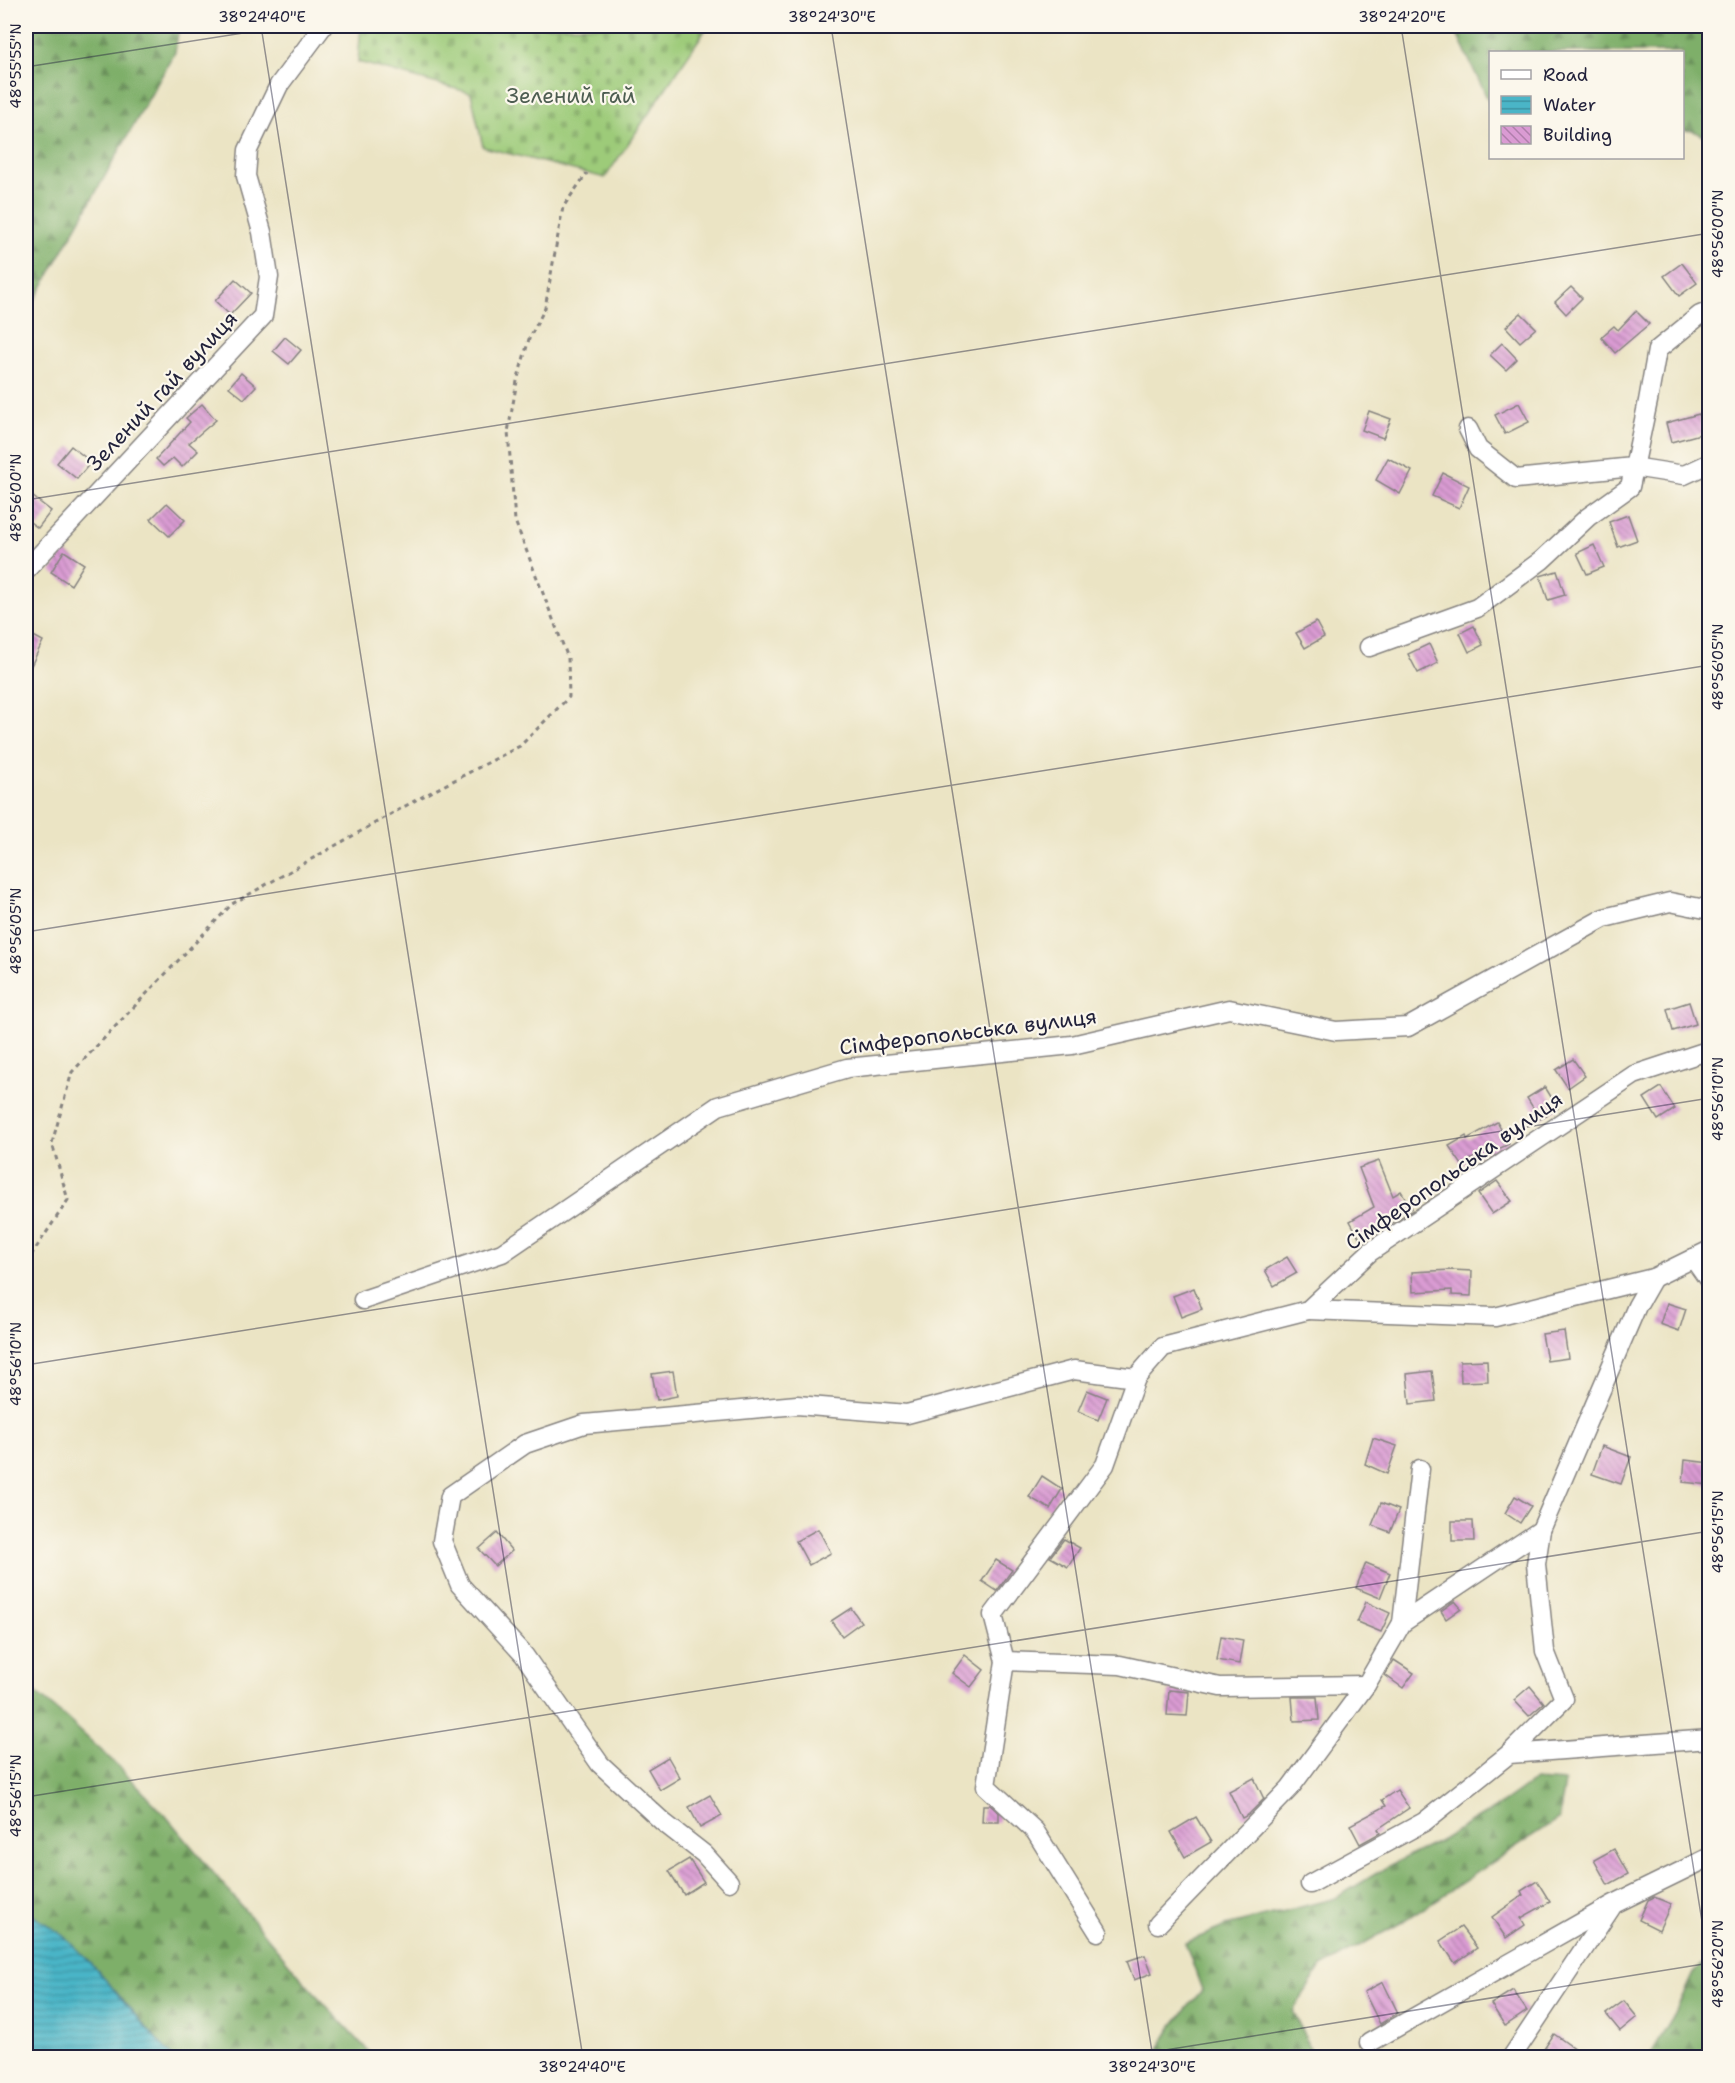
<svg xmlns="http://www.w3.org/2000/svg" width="1735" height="2083" font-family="'Shantell Sans',sans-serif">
	<defs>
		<pattern id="forest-firs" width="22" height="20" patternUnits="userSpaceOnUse" patternTransform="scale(1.5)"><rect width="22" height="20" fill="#7eaf69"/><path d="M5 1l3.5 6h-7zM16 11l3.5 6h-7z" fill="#678e58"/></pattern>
		<pattern id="cemetery-stones" width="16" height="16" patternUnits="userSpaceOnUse" patternTransform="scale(1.5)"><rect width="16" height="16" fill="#9dcb79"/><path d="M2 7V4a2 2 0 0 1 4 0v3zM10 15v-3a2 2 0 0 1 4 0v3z" fill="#87ae6a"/></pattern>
		<pattern id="water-rules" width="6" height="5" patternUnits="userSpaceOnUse" patternTransform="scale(1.5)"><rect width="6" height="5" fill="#4ab5c7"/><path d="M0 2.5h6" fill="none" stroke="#3d93a3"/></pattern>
		<pattern id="building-back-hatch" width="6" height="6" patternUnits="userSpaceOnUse" patternTransform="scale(1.5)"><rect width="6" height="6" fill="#da9bd3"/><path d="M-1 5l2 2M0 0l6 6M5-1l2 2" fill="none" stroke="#b07eac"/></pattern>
	</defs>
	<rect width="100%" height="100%" fill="#fbf7ec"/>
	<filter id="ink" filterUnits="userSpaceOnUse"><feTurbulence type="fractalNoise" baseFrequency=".0167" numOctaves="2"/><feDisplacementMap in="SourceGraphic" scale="12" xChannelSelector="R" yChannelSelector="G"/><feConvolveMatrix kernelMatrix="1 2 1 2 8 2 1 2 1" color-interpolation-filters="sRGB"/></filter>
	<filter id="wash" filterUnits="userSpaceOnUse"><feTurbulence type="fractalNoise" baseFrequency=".008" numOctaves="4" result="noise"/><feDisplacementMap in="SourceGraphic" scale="24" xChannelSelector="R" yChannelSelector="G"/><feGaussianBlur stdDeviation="1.35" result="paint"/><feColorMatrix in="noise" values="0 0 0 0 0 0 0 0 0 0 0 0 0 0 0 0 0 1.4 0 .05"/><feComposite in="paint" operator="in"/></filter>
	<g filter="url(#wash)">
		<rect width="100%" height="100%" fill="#ebe4c4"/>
		<g fill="url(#forest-firs)" stroke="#506852" stroke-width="1.5">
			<path d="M26,26H179L175,52L44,284L26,314Z"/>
			<path d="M1453,26H1709V138L1693,131L1683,130L1682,52H1490V104Z"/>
			<path d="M26,1685L65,1717L117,1765L166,1816L307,1985L374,2057H174C136,2021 107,1976 68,1940C56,1929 39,1920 26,1911Z"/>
			<path d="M1535,1780L1565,1782L1559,1818L1406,1920L1321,1967L1293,2011L1314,2057H1154L1174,2024L1202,1990L1185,1943L1226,1926L1336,1898L1390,1865L1440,1841L1498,1806Z"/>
			<path d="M1709,1960V2057H1649L1672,2019L1694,1971Z"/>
		</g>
		<path fill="url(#cemetery-stones)" stroke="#60765a" stroke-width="1.5" d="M361,26H708L605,178L483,147L471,93L358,62Z"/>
		<path fill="url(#water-rules)" stroke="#366c81" stroke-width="1.5" d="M26,1911C39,1920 56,1929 68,1940C107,1976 136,2021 174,2057H26Z"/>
		<g id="blocks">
			<g fill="url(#building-back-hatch)">
				<path d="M1682,263L1697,283L1679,296L1664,276Z"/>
				<path d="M235,279L251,293L230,315L215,301Z"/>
				<path d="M1571,287L1582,298L1566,314L1555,302Z"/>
				<path d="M1636,311L1649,324L1615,353L1601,337L1614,326L1618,330Z"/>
				<path d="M1521,313L1536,328L1520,342L1506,327Z"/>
				<path d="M285,337L301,350L289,364L273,351Z"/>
				<path d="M1502,343L1517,359L1506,370L1490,355Z"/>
				<path d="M241,373L256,386L244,399L229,387Z"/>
				<path d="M1519,403L1529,422L1505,434L1495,415Z"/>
				<path d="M202,404L216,420L189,443L198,451L182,467L173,458L163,466L156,459L190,422L186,418Z"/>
				<path d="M1369,411L1391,419L1383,438L1362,430Z"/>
				<path d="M1699,414L1704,433L1671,442L1666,423Z"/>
				<path d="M71,446L91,462L77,479L57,463Z"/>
				<path d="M1388,458L1412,471L1400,494L1376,480Z"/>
				<path d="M1443,473L1469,486L1459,508L1432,496Z"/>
				<path d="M32,496L51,511L38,528L26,519V504Z"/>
				<path d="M167,503L185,520L169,536L151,519Z"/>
				<path d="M1628,515L1637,540L1618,547L1609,522Z"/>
				<path d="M1594,545L1604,567L1587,574L1577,553Z"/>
				<path d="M64,551L84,564L71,585L51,572Z"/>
				<path d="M1557,571L1565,595L1548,600L1540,576Z"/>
				<path d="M1316,622L1324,637L1305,648L1296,633Z"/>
				<path d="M1474,626L1483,645L1469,652L1460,633Z"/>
				<path d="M26,632L43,641L26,676Z"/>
				<path d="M1429,644L1438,663L1418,673L1408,654Z"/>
				<path d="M1689,1002L1696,1024L1673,1031L1667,1009Z"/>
				<path d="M1573,1059L1585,1076L1568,1088L1556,1070Z"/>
				<path d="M1545,1087L1558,1108L1540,1119L1527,1098Z"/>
				<path d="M1661,1087L1675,1109L1658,1120L1644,1098Z"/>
				<path d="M1497,1122L1509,1144L1490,1153L1488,1149L1462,1165L1449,1146L1466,1136L1467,1139Z"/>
				<path d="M1379,1161L1393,1196L1401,1191L1413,1210L1362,1242L1350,1221L1374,1207L1359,1168Z"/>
				<path d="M1497,1181L1512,1201L1492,1214L1478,1194Z"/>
				<path d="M1287,1257L1297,1273L1274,1286L1265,1270Z"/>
				<path d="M1452,1270L1472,1271L1471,1296L1452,1295V1290L1413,1292L1412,1272Z"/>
				<path d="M1194,1288L1202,1309L1181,1317L1173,1296Z"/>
				<path d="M1667,1303L1686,1309L1679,1331L1660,1324Z"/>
				<path d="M1564,1331L1568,1358L1547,1361L1542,1334Z"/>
				<path d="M1487,1360L1488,1381L1461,1382L1460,1361Z"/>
				<path d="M673,1371L677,1396L657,1400L652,1374Z"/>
				<path d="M1432,1371L1436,1401L1410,1404L1407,1374Z"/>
				<path d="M1087,1390L1107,1398L1098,1420L1078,1411Z"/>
				<path d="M1373,1438L1397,1446L1387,1474L1365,1464Z"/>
				<path d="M1602,1446L1631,1457L1621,1484L1592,1474Z"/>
				<path d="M1685,1460L1710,1463V1485L1683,1482Z"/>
				<path d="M1042,1476L1062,1489L1050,1509L1029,1497Z"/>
				<path d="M1515,1496L1531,1506L1520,1523L1505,1513Z"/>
				<path d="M1381,1503L1399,1510L1390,1532L1372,1525Z"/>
				<path d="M1452,1521H1473L1474,1541H1452Z"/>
				<path d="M818,1529L831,1553L809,1565L796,1541Z"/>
				<path d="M497,1533L512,1551L495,1566L479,1549Z"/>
				<path d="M1064,1539L1080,1548L1068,1567L1050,1557Z"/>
				<path d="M996,1560L1012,1570L997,1591L982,1581Z"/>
				<path d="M1366,1563L1390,1573L1380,1598L1356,1588Z"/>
				<path d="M1455,1601L1461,1608L1446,1619L1441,1611Z"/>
				<path d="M1366,1602L1390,1613L1381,1632L1357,1622Z"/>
				<path d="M851,1608L861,1622L842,1636L831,1621Z"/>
				<path d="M1221,1636L1243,1640L1239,1664L1217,1660Z"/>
				<path d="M965,1655L984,1670L971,1687L952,1673Z"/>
				<path d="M1394,1660L1414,1673L1403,1688L1385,1675Z"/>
				<path d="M1530,1686L1544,1703L1529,1716L1514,1700Z"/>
				<path d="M1169,1690L1189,1692L1187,1716L1167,1715Z"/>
				<path d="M1292,1697H1317L1319,1720L1294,1721Z"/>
				<path d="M668,1757L680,1778L660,1790L648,1769Z"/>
				<path d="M1254,1778L1264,1799L1248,1815L1242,1818L1229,1791Z"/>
				<path d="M1397,1790L1409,1808L1378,1829L1380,1833L1360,1844L1350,1825L1386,1806L1382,1800Z"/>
				<path d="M710,1795L722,1816L700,1828L689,1807Z"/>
				<path d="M983,1805H990L999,1813V1822H982Z"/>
				<path d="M1196,1817L1211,1842L1185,1857L1171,1832Z"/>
				<path d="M1614,1849L1628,1874L1608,1885L1594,1860Z"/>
				<path d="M689,1859L704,1882L684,1895L669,1871Z"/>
				<path d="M1537,1881L1550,1902L1521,1918L1525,1925L1506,1938L1492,1917L1523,1895L1521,1891Z"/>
				<path d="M1654,1897L1671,1904L1659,1930L1639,1920L1648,1900Z"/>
				<path d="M1461,1927L1477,1948L1455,1963L1440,1941Z"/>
				<path d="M1145,1955L1152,1973L1134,1980L1127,1961Z"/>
				<path d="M1383,1982L1398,2013L1380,2024L1364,1992Z"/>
				<path d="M1513,1990L1527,2011L1505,2026L1491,2004Z"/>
				<path d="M1624,2001L1637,2017L1620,2031L1606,2014Z"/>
				<path d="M1554,2034L1575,2049L1569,2058H1538Z"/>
			</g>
		</g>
	</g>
	<g filter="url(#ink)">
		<use href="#blocks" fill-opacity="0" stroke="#868380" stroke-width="1.5"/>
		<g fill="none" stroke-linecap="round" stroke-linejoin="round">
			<g stroke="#868380" stroke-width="21">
				<g id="minor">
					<path d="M1468,429L1478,449L1516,479L1633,467L1684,475L1710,463"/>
					<path d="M26,570L263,316L269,277L262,232L246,176L248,150L279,85L323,26"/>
					<path d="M1369,647L1477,608L1542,560L1588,517L1630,487L1648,401L1657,350L1700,315L1710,311"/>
					<path d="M1693,1258L1710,1282"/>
					<path d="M363,1300L502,1253L718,1106L847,1068L1072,1045L1229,1009L1336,1031L1408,1027L1604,918L1670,902L1710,910"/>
					<path d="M1308,1310L1495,1317L1653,1278L1710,1250"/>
					<path d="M1402,1623L1420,1469"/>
					<path d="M1005,1661L1120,1665L1220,1687L1366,1685"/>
					<path d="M1509,1754L1564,1699L1545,1651L1536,1564L1541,1530"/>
					<path d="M729,1882L704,1854L663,1822L600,1764L524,1655L460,1585L442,1541L450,1496L525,1444L584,1424L797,1405L907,1414L1074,1370L1136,1378"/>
					<path d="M1310,1884L1424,1822L1509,1754L1710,1739"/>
					<path d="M1158,1924L1290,1788L1366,1685L1402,1623L1541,1530L1637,1306L1653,1278"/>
					<path d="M1098,1932L1035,1831L986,1786L1005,1661L993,1615L1105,1465L1136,1378L1163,1347L1308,1310L1370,1252L1634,1075L1710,1050"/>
					<path d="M1369,2043L1614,1904L1710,1857"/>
					<path d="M1511,2058L1611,1908"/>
				</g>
			</g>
			<path stroke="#868380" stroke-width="3" stroke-dasharray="4.5 4.5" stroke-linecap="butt" d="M26,1263L68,1200L52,1143L72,1072L232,904L416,800L520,746L569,697L568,658L515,521L508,432L517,381L529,339L545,308L563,207L587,173"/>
			<use href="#minor" stroke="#fff" stroke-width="18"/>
		</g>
	</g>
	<path fill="none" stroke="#22223b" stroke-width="1.5" stroke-opacity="0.45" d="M261,26L583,2058M831,26L1153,2058M1401,26L1710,1972M26,67L288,26M26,500L1710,233M26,932L1710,665M26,1365L1710,1098M26,1797L1710,1531M1115,2058L1710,1963"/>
	<g text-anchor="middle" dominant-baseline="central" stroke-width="4.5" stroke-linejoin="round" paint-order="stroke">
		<g font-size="21" fill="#4d5d51" stroke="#fbf7ec">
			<text x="571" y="96">Зелений гай</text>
		</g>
		<g font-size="21" fill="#22223b" stroke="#fbf7ec">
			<text transform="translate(162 391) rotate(-47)">Зелений гай вулиця</text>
			<text transform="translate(968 1032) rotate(-7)">Сімферопольська вулиця</text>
			<text transform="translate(1454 1171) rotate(-35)">Сімферопольська вулиця</text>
		</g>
	</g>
	<rect width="1735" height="2083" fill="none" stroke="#fbf7ec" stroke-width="66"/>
	<rect x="1489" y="51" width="195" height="108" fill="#fbf7ec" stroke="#a4a2a5" stroke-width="1.5"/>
	<rect x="1501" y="70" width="30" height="9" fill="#ffffff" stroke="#a4a2a5" stroke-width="1.5"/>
	<text x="1543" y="81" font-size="18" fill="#22223b">Road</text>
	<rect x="1501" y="96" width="30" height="18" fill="url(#water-rules)" stroke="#a4a2a5" stroke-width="1.5"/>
	<text x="1543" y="111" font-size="18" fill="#22223b">Water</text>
	<rect x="1501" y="126" width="30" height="18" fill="url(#building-back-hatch)" stroke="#a4a2a5" stroke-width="1.5"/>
	<text x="1543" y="141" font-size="18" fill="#22223b">Building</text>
	<rect x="33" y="33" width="1669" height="2017" fill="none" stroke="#22223b" stroke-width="2"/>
	<g font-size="15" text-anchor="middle" fill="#22223b">
		<text x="262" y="22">38°24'40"E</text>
		<text x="832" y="22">38°24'30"E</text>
		<text x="1402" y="22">38°24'20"E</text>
		<text transform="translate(16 66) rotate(-90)" y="5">48°55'55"N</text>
		<text transform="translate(1718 234) rotate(-90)" y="5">48°56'00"N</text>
		<text transform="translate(16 498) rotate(-90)" y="5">48°56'00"N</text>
		<text transform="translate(1718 667) rotate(-90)" y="5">48°56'05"N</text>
		<text transform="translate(16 931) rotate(-90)" y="5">48°56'05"N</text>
		<text transform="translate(1718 1099) rotate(-90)" y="5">48°56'10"N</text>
		<text transform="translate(16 1364) rotate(-90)" y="5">48°56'10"N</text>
		<text transform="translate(1718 1532) rotate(-90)" y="5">48°56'15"N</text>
		<text transform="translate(16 1796) rotate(-90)" y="5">48°56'15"N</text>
		<text transform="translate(1718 1964) rotate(-90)" y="5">48°56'20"N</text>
		<text x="582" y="2072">38°24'40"E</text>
		<text x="1152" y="2072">38°24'30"E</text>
	</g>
</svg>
